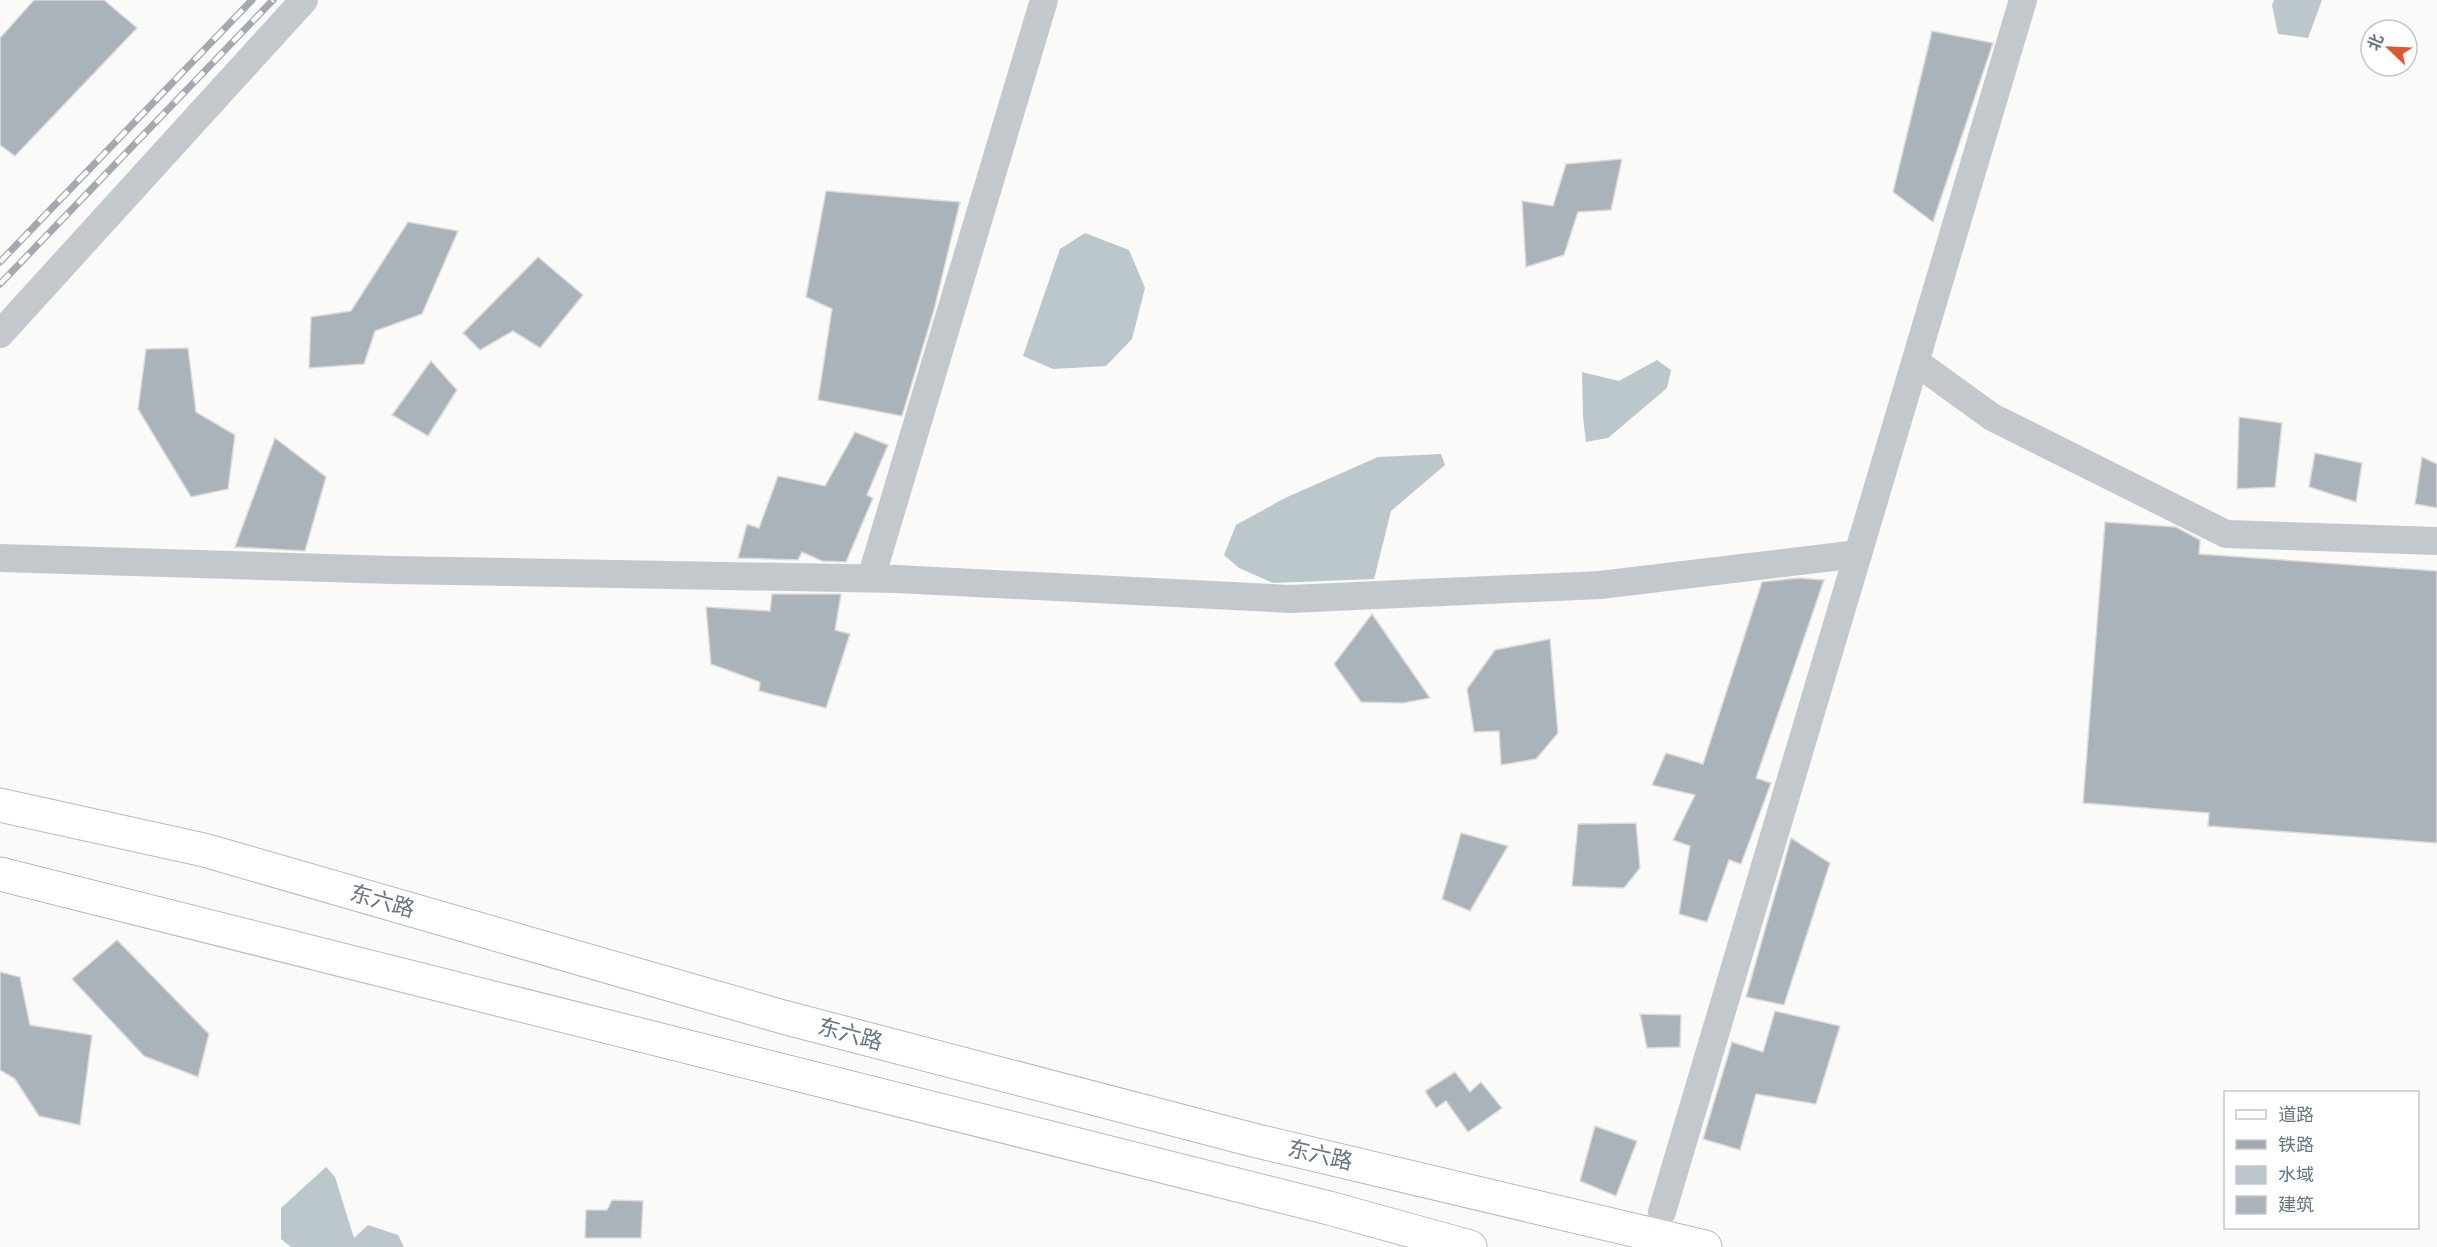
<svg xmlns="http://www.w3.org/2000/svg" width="2437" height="1247" font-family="'Sofia Sans Condensed','Noto Sans SC',sans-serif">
	<rect width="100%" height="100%" fill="#fafaf8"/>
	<g fill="#bbc7cb">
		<path d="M2274,0H2322L2308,38L2278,34L2272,5Z"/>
		<path d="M1085,233L1129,250L1145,288L1132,339L1106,366L1053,369L1023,356L1060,249Z"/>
		<path d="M1657,360L1671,370L1667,388L1608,438L1586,442L1583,416L1582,372L1619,381Z"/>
		<path d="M1441,454L1445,465L1391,511L1374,579L1273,583L1239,568L1224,555L1236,525L1285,498L1378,457Z"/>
		<path d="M326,1167L335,1177L354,1238L368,1225L398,1235L404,1247H291L281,1239V1208Z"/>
	</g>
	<g fill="#aab3b9" stroke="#dcdcda" stroke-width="1.5">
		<path d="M34,0H104L137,28L15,156L0,145V38Z"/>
		<path d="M1932,31L1993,43L1933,222L1893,192Z"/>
		<path d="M1622,159L1611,210L1578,212L1564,255L1526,267L1522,201L1553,206L1566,164Z"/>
		<path d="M826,191L960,202L934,310L902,416L818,400L832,309L806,297Z"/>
		<path d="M408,222L458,231L422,314L375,331L364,364L309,368L311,317L351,311Z"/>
		<path d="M538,257L583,295L540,348L513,331L480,350L463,333Z"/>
		<path d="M188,348L196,412L235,435L228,489L191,497L138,409L146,349Z"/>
		<path d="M431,361L457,390L428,436L392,415Z"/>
		<path d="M2239,417L2282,423L2275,487L2237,489Z"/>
		<path d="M855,432L888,445L867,495L873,498L846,562L822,561L802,552L798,560L738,558L747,524L759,528L778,476L825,486Z"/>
		<path d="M275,438L326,477L305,551L235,547Z"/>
		<path d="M2315,453L2362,463L2356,502L2309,487Z"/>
		<path d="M2422,457L2437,464V508L2415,504Z"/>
		<path d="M2105,522L2176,527L2200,540L2199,554L2437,571V843L2208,826L2209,813L2083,803Z"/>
		<path d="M1798,578L1824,580L1756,778L1771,783L1741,864L1729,860L1707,922L1679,914L1690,846L1673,840L1695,795L1652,785L1666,753L1703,764L1762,582Z"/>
		<path d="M772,594H841L835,630L850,634L826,708L759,691L760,682L711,664L706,607L770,611Z"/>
		<path d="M1372,614L1430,698L1403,703L1361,702L1334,664Z"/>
		<path d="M1550,639L1558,733L1536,759L1501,765L1499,731L1474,732L1467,689L1495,650Z"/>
		<path d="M1636,823L1640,868L1624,888L1572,886L1578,824Z"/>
		<path d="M1461,833L1508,846L1470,911L1442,899Z"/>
		<path d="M1791,838L1830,863L1784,1005L1746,997Z"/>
		<path d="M117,940L209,1034L198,1077L144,1056L72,979Z"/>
		<path d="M0,972L20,977L30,1025L92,1035L80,1125L39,1116L15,1079L0,1070Z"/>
		<path d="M1775,1011L1840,1026L1816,1104L1756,1094L1740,1150L1703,1139L1732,1042L1763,1052Z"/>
		<path d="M1640,1014L1681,1015L1680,1047L1647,1048Z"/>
		<path d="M1455,1072L1470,1092L1481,1082L1502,1108L1468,1132L1446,1101L1436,1108L1425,1091Z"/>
		<path d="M1595,1126L1637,1141L1616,1196L1580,1181Z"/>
		<path d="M612,1200L643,1201L641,1238H585L586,1210H607Z"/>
	</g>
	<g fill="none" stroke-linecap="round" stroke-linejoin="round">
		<g stroke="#b5babe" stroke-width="35">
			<g id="major">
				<path d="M0,805L204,850L783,1017L1257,1141L1705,1247"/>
				<path d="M0,874L1329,1208L1470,1247"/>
			</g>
		</g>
		<g stroke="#c3c8cc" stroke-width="28">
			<path d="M0,334L304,0"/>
			<path d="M1916,362L1992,417L2226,534L2437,541"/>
			<path d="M0,558L392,570L897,579L1290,599L1600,585L1858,554"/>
			<path d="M871,578L1044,0"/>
			<path d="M1662,1212L2023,0"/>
		</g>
		<use href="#major" stroke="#fff" stroke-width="33"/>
		<g stroke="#a2aab0" stroke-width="7">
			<g id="rail">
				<path d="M0,262L252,0"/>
				<path d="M0,284L273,0"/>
			</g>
		</g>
		<use href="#rail" stroke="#fff" stroke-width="4.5" stroke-dasharray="14" stroke-linecap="butt"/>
	</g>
	<g text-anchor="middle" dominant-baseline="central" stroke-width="6" stroke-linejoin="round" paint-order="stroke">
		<g font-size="22" fill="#657683" stroke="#fff">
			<text transform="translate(382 902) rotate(16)">东六路</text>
			<text transform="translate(850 1035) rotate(15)">东六路</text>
			<text transform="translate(1320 1156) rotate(13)">东六路</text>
		</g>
	</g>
	<rect x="2224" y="1091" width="195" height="138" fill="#ffffff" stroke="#c1c8cd" stroke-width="1.5"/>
	<rect x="2236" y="1110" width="30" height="9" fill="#ffffff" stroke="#c1c8cd" stroke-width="1.5"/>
	<text x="2278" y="1121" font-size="18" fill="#657683">道路</text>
	<rect x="2236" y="1140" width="30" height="9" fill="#a2aab0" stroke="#c1c8cd" stroke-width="1.5"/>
	<text x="2278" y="1151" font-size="18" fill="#657683">铁路</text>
	<rect x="2236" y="1166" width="30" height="18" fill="#bbc7cb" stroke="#c1c8cd" stroke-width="1.5"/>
	<text x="2278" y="1181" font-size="18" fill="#657683">水域</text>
	<rect x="2236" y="1196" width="30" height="18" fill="#aab3b9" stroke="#c1c8cd" stroke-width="1.5"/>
	<text x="2278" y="1211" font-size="18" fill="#657683">建筑</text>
	<g transform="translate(2389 48) rotate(293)"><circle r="28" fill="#ffffff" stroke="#c1c8cd" stroke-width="1.5"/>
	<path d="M0-4.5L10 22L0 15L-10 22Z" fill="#e4572e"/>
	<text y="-9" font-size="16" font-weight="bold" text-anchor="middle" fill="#657683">北</text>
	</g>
</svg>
